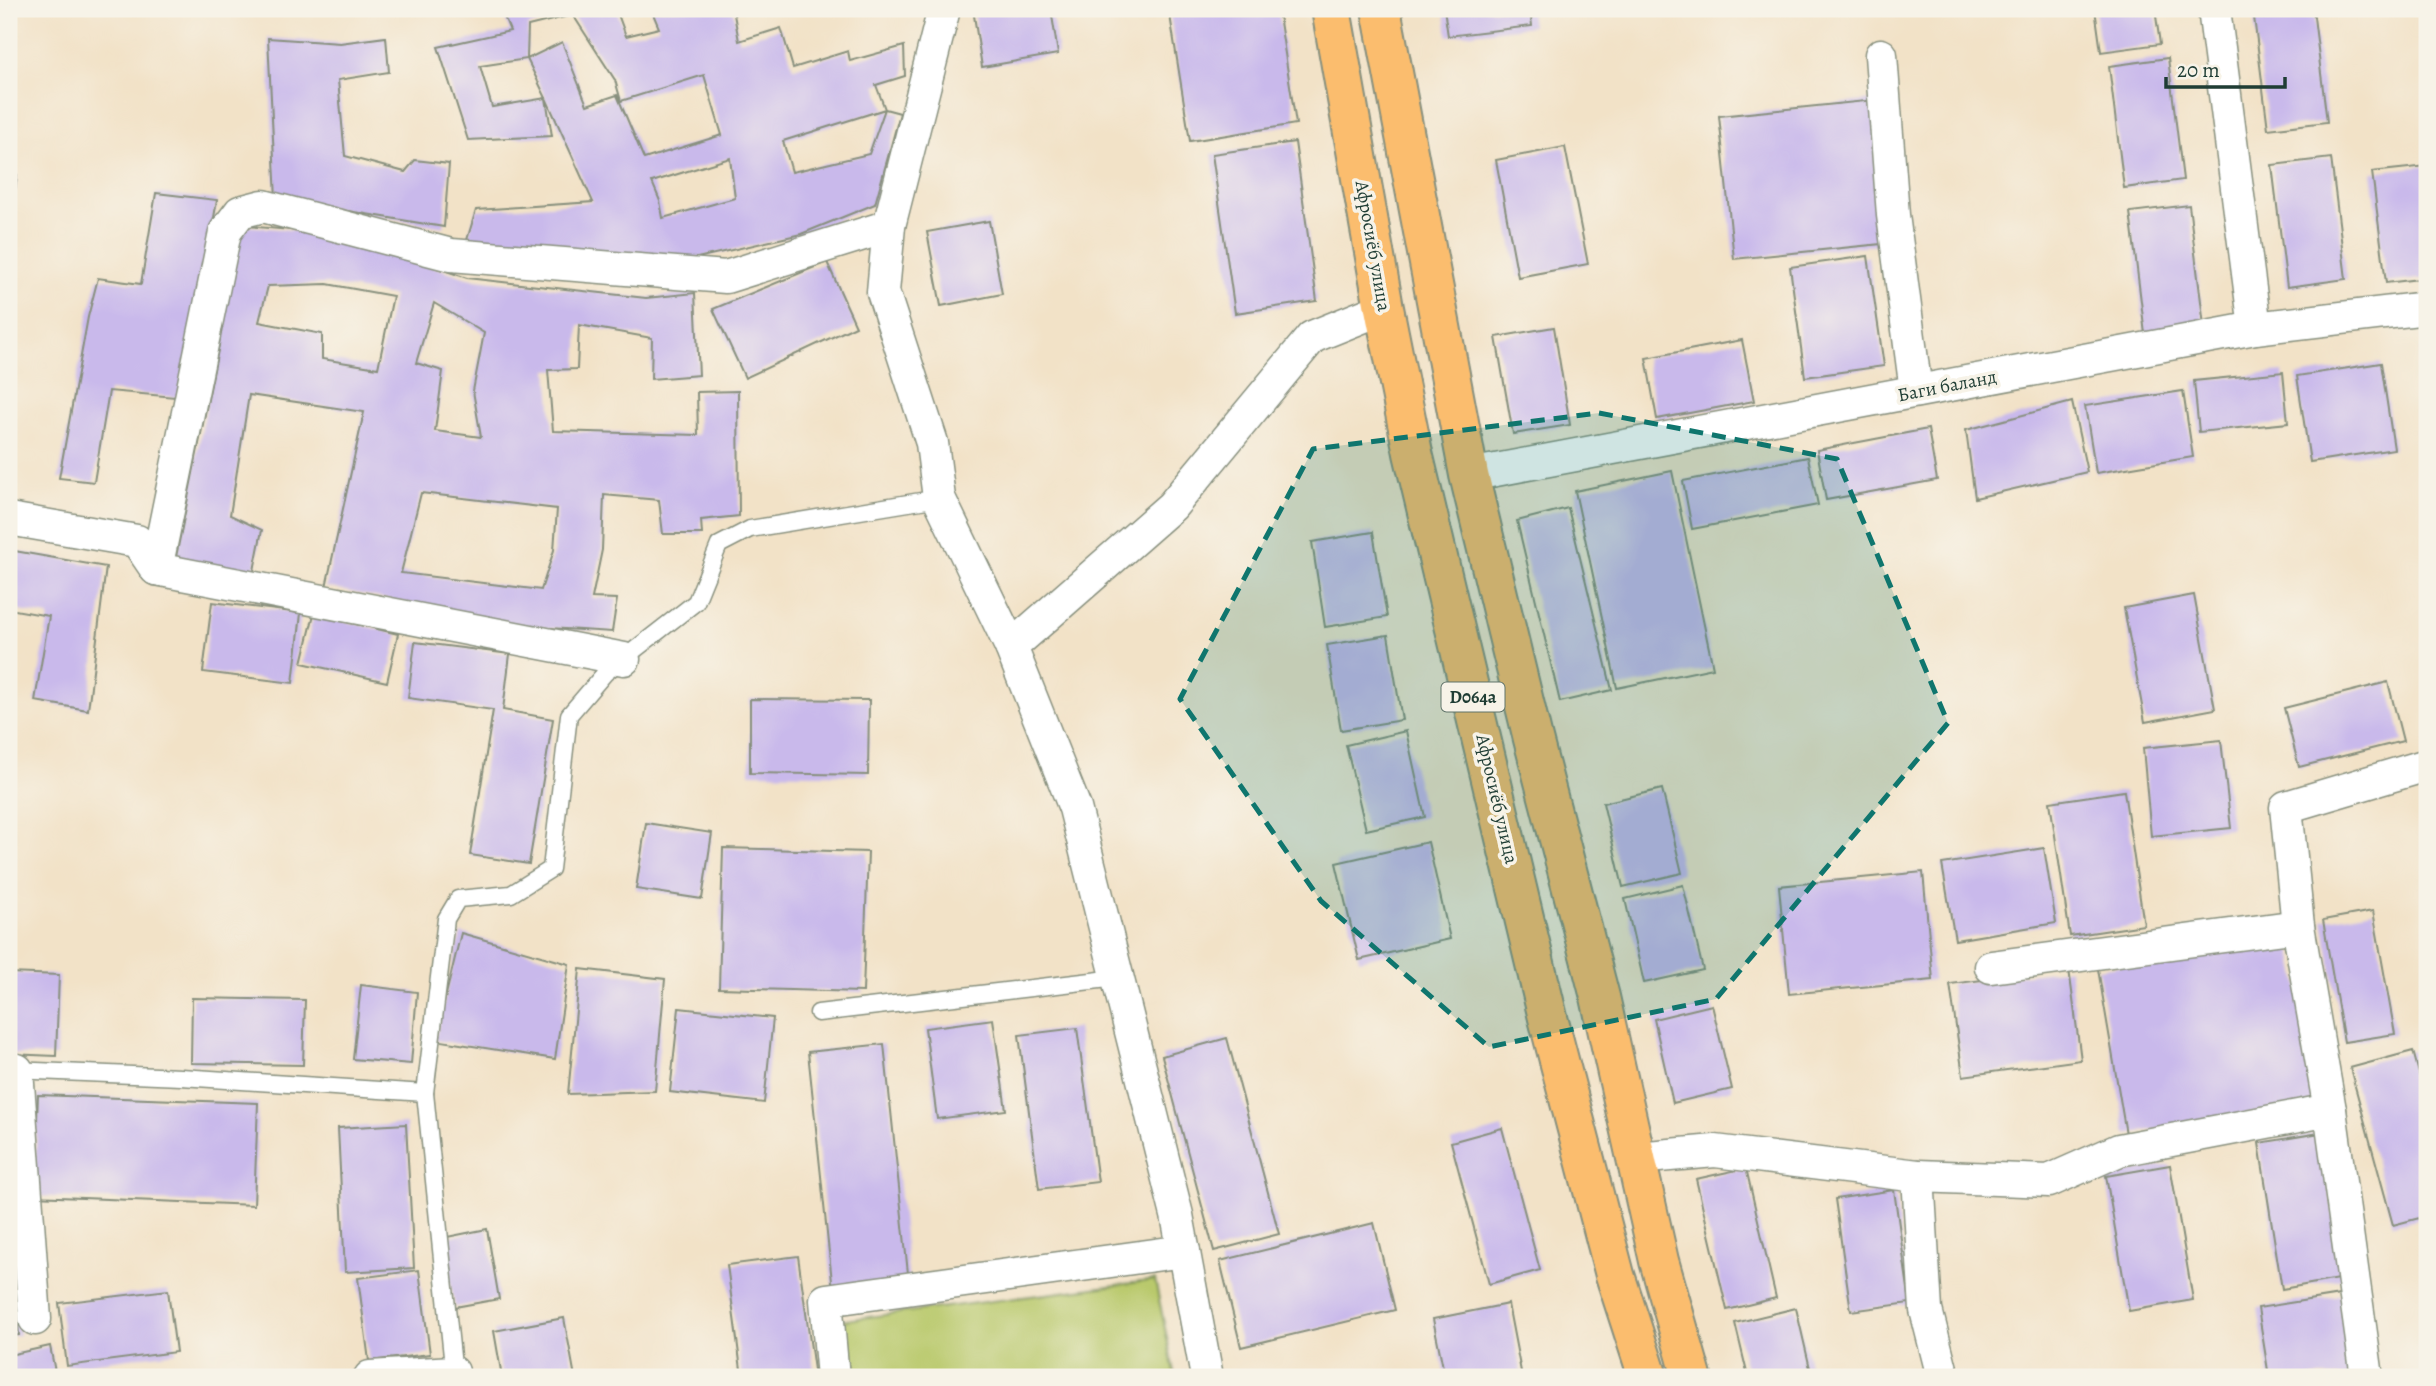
<svg xmlns="http://www.w3.org/2000/svg" width="2436" height="1386" font-family="Alegreya,serif">
	<rect width="100%" height="100%" fill="#f7f3e8"/>
	<filter id="ink" filterUnits="userSpaceOnUse"><feTurbulence type="fractalNoise" baseFrequency=".0143" numOctaves="2"/><feDisplacementMap in="SourceGraphic" scale="14" xChannelSelector="R" yChannelSelector="G"/><feConvolveMatrix kernelMatrix="1 2 1 2 8 2 1 2 1" color-interpolation-filters="sRGB"/></filter>
	<filter id="wash" filterUnits="userSpaceOnUse"><feTurbulence type="fractalNoise" baseFrequency=".00686" numOctaves="4" result="noise"/><feDisplacementMap in="SourceGraphic" scale="28" xChannelSelector="R" yChannelSelector="G"/><feGaussianBlur stdDeviation="1.57" result="paint"/><feColorMatrix in="noise" values="0 0 0 0 0 0 0 0 0 0 0 0 0 0 0 0 0 1.4 0 .05"/><feComposite in="paint" operator="in"/></filter>
	<g filter="url(#wash)">
		<rect width="100%" height="100%" fill="#f2e2c7"/>
		<path fill="#b9c96c" stroke="#6c8350" stroke-width="2" d="M1155,1280L1175,1377H842L837,1321Z"/>
		<g id="blocks">
			<g fill="#c9b9eb" fill-rule="evenodd">
				<path d="M501,9H616L626,36L659,28L651,9H733L739,41L781,28L793,68L848,51L850,61L904,46L905,76L876,85L885,109L783,141L792,172L869,154L885,109L900,113L875,204L801,234L671,264L464,250L476,210L593,202L546,98L552,136L468,140L438,47L510,31ZM573,15L615,80L621,101L704,75L722,135L644,159L617,95L587,105L562,42L527,59L546,98L492,107L480,66L527,59L528,26ZM730,158L735,198L663,218L660,201L652,182Z"/>
				<path d="M973,9H1051L1058,54L982,67Z"/>
				<path d="M1169,9H1278L1296,124L1190,141Z"/>
				<path d="M1444,9H1530L1532,26L1448,36Z"/>
				<path d="M2095,9H2155L2160,44L2101,52Z"/>
				<path d="M2253,9H2313L2327,122L2268,129Z"/>
				<path d="M386,37L389,72L338,80L345,156L405,172L415,160L449,164L444,227L276,199L268,38L340,43Z"/>
				<path d="M2168,58L2183,180L2124,188L2109,66Z"/>
				<path d="M1875,100L1891,243L1734,259L1719,116Z"/>
				<path d="M1295,142L1317,301L1235,313L1212,154Z"/>
				<path d="M1565,147L1588,264L1518,277L1496,160Z"/>
				<path d="M2331,158L2346,279L2287,287L2272,165Z"/>
				<path d="M2427,166V278L2386,283L2372,172Z"/>
				<path d="M9,173L17,175L13,206L9,205Z"/>
				<path d="M156,193L217,200L194,334L186,398L109,391L94,482L59,478L88,317L98,278L141,284Z"/>
				<path d="M2189,205L2204,326L2145,334L2130,212Z"/>
				<path d="M989,221L1002,294L941,306L927,232Z"/>
				<path d="M235,225L336,234L467,278L646,298L695,293L699,375L651,379L652,338L579,325L577,369L548,370L553,431L698,435L697,392L738,391L739,516L701,520L702,534H663L659,500L604,495L602,550L592,598L617,599L612,632L518,626L326,587L364,412L249,395L230,515L262,530L252,581L176,557L219,345ZM327,284L393,296L378,368L322,359V334L259,322L268,286ZM434,303L484,333L473,391L481,437L435,431L443,371L416,363ZM421,493L557,509L554,550L541,590L401,573Z"/>
				<path d="M1868,256L1884,366L1805,377L1790,267Z"/>
				<path d="M827,262L856,326L745,378L713,309Z"/>
				<path d="M1554,327L1570,425L1513,434L1496,337Z"/>
				<path d="M1742,340L1754,401L1657,419L1646,358Z"/>
				<path d="M2427,350V396H2426L2420,351Z"/>
				<path d="M2381,363L2394,449L2310,462L2297,376Z"/>
				<path d="M2283,372L2288,423L2199,432L2194,381Z"/>
				<path d="M2183,391L2193,457L2096,473L2085,406Z"/>
				<path d="M2072,402L2087,472L1975,498L1966,430Z"/>
				<path d="M1928,429L1937,480L1826,500L1817,450Z"/>
				<path d="M1808,457L1818,505L1692,529L1683,481Z"/>
				<path d="M1672,471L1713,668L1617,688L1575,491Z"/>
				<path d="M1568,508L1612,690L1560,702L1517,521Z"/>
				<path d="M1373,532L1387,617L1325,627L1312,542Z"/>
				<path d="M9,550L106,567L88,710L35,701L49,616L9,609Z"/>
				<path d="M2194,595L2215,709L2145,722L2124,608Z"/>
				<path d="M212,602L301,613L293,683L203,672Z"/>
				<path d="M314,614L398,634L387,682L302,663Z"/>
				<path d="M1388,635L1402,720L1341,730L1327,645Z"/>
				<path d="M415,642L510,654L503,710L553,719L529,864L470,855L493,710L408,698Z"/>
				<path d="M2388,682L2403,741L2299,767L2284,708Z"/>
				<path d="M750,699L869,700L868,775L750,773Z"/>
				<path d="M1406,731L1425,817L1366,830L1346,745Z"/>
				<path d="M2221,740L2231,828L2151,836L2143,748Z"/>
				<path d="M1662,789L1682,873L1623,887L1603,803Z"/>
				<path d="M2124,791L2144,925L2070,936L2050,802Z"/>
				<path d="M646,823L712,833L702,899L636,889Z"/>
				<path d="M1428,842L1450,939L1359,960L1336,863Z"/>
				<path d="M723,848L868,852L863,992L719,988Z"/>
				<path d="M2044,848L2056,923L1955,940L1942,864Z"/>
				<path d="M1923,872L1933,980L1789,994L1779,886Z"/>
				<path d="M1683,885L1703,970L1644,983L1625,899Z"/>
				<path d="M2373,911L2395,1034L2344,1042L2323,920Z"/>
				<path d="M461,933L569,964L555,1059L435,1040Z"/>
				<path d="M2290,938L2318,1103L2126,1134L2098,969Z"/>
				<path d="M580,969L665,979L655,1091L568,1094Z"/>
				<path d="M2069,969L2081,1060L1963,1076L1950,984Z"/>
				<path d="M9,973L59,975L56,1056L9,1054Z"/>
				<path d="M361,985L417,992L411,1064L353,1059Z"/>
				<path d="M192,998L305,1000L303,1065L191,1063Z"/>
				<path d="M1712,1005L1732,1089L1673,1103L1654,1019Z"/>
				<path d="M679,1008L773,1018L764,1103L670,1092Z"/>
				<path d="M993,1019L1006,1110L937,1119L925,1028Z"/>
				<path d="M1077,1028L1098,1182L1039,1189L1019,1035Z"/>
				<path d="M1227,1038L1279,1234L1214,1251L1162,1056Z"/>
				<path d="M884,1044L909,1283L833,1291L808,1052Z"/>
				<path d="M2413,1051L2427,1103V1216L2393,1225L2350,1068Z"/>
				<path d="M38,1095L258,1103L254,1205L34,1196Z"/>
				<path d="M406,1124L414,1268L345,1272L338,1128Z"/>
				<path d="M1502,1128L1540,1270L1489,1284L1451,1142Z"/>
				<path d="M2320,1133L2344,1278L2282,1289L2259,1143Z"/>
				<path d="M2170,1165L2193,1300L2129,1311L2106,1176Z"/>
				<path d="M1746,1168L1776,1298L1727,1310L1696,1179Z"/>
				<path d="M1894,1190L1910,1303L1851,1311L1835,1199Z"/>
				<path d="M1374,1223L1395,1310L1241,1347L1220,1261Z"/>
				<path d="M487,1229L499,1299L455,1307L442,1238Z"/>
				<path d="M798,1256L815,1377H742L727,1265Z"/>
				<path d="M9,1257H11L19,1335L9,1336Z"/>
				<path d="M419,1270L430,1354L369,1361L358,1278Z"/>
				<path d="M168,1290L176,1352L67,1366L59,1303Z"/>
				<path d="M2340,1295L2353,1377H2269L2258,1308Z"/>
				<path d="M1508,1304L1522,1377H1445L1433,1319Z"/>
				<path d="M1796,1308L1812,1377H1748L1735,1323Z"/>
				<path d="M564,1318L575,1377H502L494,1331Z"/>
				<path d="M50,1346L56,1377H9V1355Z"/>
			</g>
		</g>
	</g>
	<g filter="url(#ink)">
		<use href="#blocks" fill-opacity="0" stroke="#88907e" stroke-width="2"/>
		<g fill="none" stroke-linecap="round" stroke-linejoin="round">
			<g stroke="#88907e" stroke-width="19">
				<g id="service">
					<path d="M818,1013L1117,978"/>
					<path d="M12,1070L181,1077L425,1093L446,919L458,899L511,894L551,869L569,715L605,673L696,602L719,545L750,529L939,498"/>
					<path d="M425,1093L454,1376"/>
				</g>
			</g>
			<g stroke="#88907e" stroke-width="35">
				<g id="minor">
					<path d="M944,9L889,226L883,292L932,443L939,498L1011,647L1075,808L1177,1215L1207,1377"/>
					<path d="M2214,9L2255,328"/>
					<path d="M1881,55L1893,215L1916,391"/>
					<path d="M1469,475L2255,328L2427,308"/>
					<path d="M9,519L137,541L156,569L624,659"/>
					<path d="M156,569L225,232L240,212L263,206L451,255L726,277L889,226"/>
					<path d="M1011,647L1172,506L1312,337L1384,308"/>
					<path d="M1991,967L2298,926"/>
					<path d="M17,1070L35,1319"/>
					<path d="M1636,1158L1715,1151L1918,1176"/>
					<path d="M370,1377L453,1372"/>
					<path d="M833,1377L826,1300L1184,1251"/>
					<path d="M1943,1377L1926,1310L1918,1176L2049,1181L2119,1150L2330,1110"/>
					<path d="M2367,1377L2330,1110L2298,926L2286,807L2427,765"/>
				</g>
			</g>
			<g stroke="#88907e" stroke-width="42">
				<g id="primary">
					<path d="M1331,9L1384,308L1413,453L1548,1018L1615,1275L1648,1377"/>
					<path d="M1381,9L1469,475L1533,739L1600,997L1659,1261L1692,1377"/>
				</g>
			</g>
			<use href="#service" stroke="#fff" stroke-width="16"/>
			<use href="#minor" stroke="#fff" stroke-width="32"/>
			<use href="#primary" stroke="#fbbd6e" stroke-width="38"/>
		</g>
	</g>
	<path fill="#0f766e" fill-opacity="0.2" stroke="#0f766e" stroke-width="5" stroke-dasharray="14 9" stroke-linejoin="round" d="M1599,413L1837,459L1948,723L1716,999L1489,1047L1321,901L1180,699L1313,449Z"/>
	<g text-anchor="middle" dominant-baseline="central" stroke-width="7" stroke-linejoin="round" paint-order="stroke">
		<rect fill="#f7f3e8" stroke="#60746a" stroke-width="2" x="1441.5" y="682.5" width="63" height="29" rx="5"/>
		<g font-size="18" font-weight="bold" fill="#1f3d34">
			<text x="1473" y="697">D064a</text>
		</g>
		<g font-size="19" fill="#1f3d34" stroke="#f7f3e8">
			<text transform="translate(1373 246) rotate(80)">Афросиёб улица</text>
			<text transform="translate(1947 386) rotate(-11)">Баги баланд</text>
			<text transform="translate(1497 799) rotate(77)">Афросиёб улица</text>
		</g>
	</g>
	<rect width="2436" height="1386" fill="none" stroke="#f7f3e8" stroke-width="35"/>
	<path d="M2166 77v10h119v-10" fill="none" stroke="#1f3d34" stroke-width="3.5"/>
	<text x="2177" y="77" font-size="21" fill="#1f3d34" stroke="#f7f3e8" stroke-width="5" paint-order="stroke">20 m</text>
</svg>
